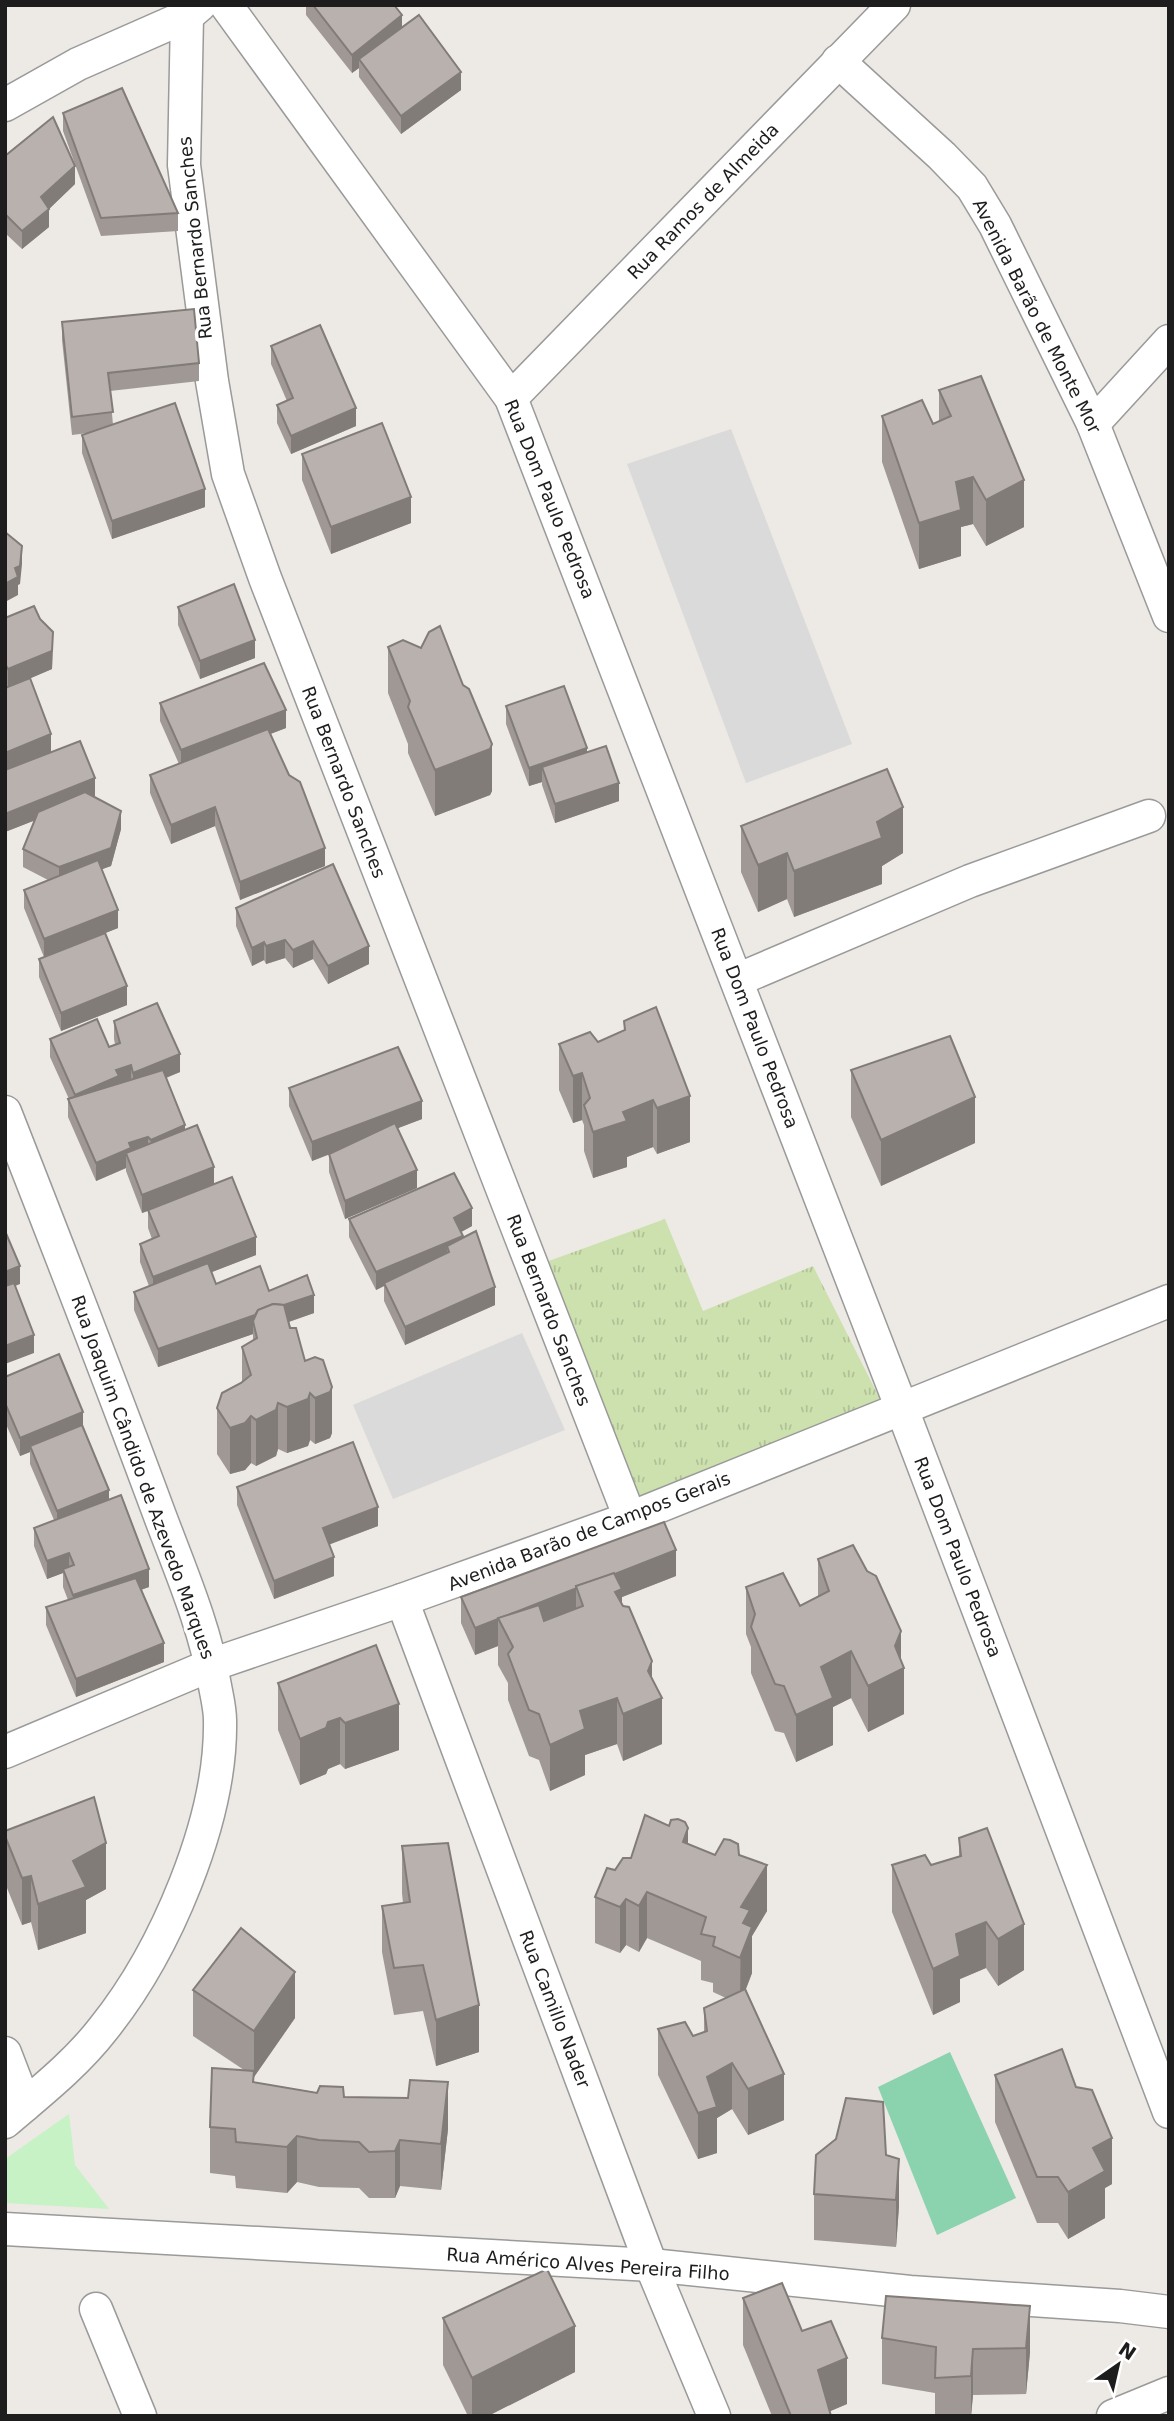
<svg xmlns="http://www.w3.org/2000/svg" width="1174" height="2421" font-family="'DejaVu Sans',sans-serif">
	<defs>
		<pattern id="grass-tufts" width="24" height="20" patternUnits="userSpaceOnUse" patternTransform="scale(1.75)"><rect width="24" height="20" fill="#cde1af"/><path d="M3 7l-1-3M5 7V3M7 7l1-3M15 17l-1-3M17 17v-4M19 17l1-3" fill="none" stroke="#b0c196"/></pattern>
	</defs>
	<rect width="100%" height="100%" fill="#ede9e4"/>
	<g fill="#dbdada">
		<path d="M731,429L852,744L746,783L627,464Z"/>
		<path d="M522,1333L565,1430L393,1499L353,1405Z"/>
	</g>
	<path fill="url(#grass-tufts)" d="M665,1219L703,1311L813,1266L888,1415L630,1518L532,1267Z"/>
	<path fill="#c7f2c5" d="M69,2114L75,2165L109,2209L5,2203V2159Z"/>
	<path fill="#8bd2af" d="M950,2052L1016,2198L937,2235L878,2087Z"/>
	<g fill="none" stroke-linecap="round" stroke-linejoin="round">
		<g stroke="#9a9a9a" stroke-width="35">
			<g id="minor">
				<path d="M226,5L511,398L902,1409L1169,2112"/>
				<path d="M187,16L184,165L212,381L228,474L265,578L630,1518"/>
				<path d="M838,61L942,156L972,187L995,225L1093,424L1169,616"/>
				<path d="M5,105L78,64L187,16L200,5"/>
				<path d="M511,398L894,5"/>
				<path d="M1093,424L1169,341"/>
				<path d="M737,980L970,881L1149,816"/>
				<path d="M5,1112C58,1247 110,1381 160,1516C181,1572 205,1627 215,1686C217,1697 220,1709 220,1720C222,1820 165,1952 103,2029C76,2064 39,2093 5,2122"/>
				<path d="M402,1600L651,2265L714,2416"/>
				<path d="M5,1752L211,1665L402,1600L630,1518L1169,1301"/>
				<path d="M5,2053L25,2105"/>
				<path d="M5,2229L651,2265L910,2292L1120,2306L1169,2312"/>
				<path d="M96,2309L140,2416"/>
				<path d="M1113,2416L1169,2393"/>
			</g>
		</g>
		<use href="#minor" stroke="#fff" stroke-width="32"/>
	</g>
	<g fill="#9f9895">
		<path d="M306,5H394L402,28L461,90L401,134L359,77V68L352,73L306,15Z"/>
		<path d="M63,113L178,213V231L101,236L63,131Z"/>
		<path d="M5,156L75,184L49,209V227L22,249L5,233Z"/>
		<path d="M62,322L199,363V381L110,391L113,425L205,507L112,539L82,453V435L88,433L72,435L62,340Z"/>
		<path d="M271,346L356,426L291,454L277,423V405L287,401L271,364Z"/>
		<path d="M939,390L1024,527L986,546L973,524L961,527V556L919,569L882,462V416L933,424L939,421Z"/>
		<path d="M302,454L411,523L331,554L302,480Z"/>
		<path d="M178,607L255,658L200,679L178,625Z"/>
		<path d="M5,618L53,650L52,669L23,681L51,752L95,797H94L121,829L111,866L102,869L118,928L63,950L127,1005L61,1031L39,977V959L44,957L24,908V890L48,880L23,867V849L35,820L5,832L8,687L5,682Z"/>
		<path d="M388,647L463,685L492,791L490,795L435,816L408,753V744L388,693Z"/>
		<path d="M160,703L286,728L270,734L325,866L240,900L215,826L171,844L150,793V775L179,764L160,721Z"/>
		<path d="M506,706L587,752L619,801L555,823L542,785V782L529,786L506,724Z"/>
		<path d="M741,826L903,853L882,866V884L794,917L787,899L758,912L741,872Z"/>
		<path d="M236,908L369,964L328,984L313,959L293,968L285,958L266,964L264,960L252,966L236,926Z"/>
		<path d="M114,1021L180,1072L166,1078L185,1130L214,1184L256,1255L211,1272L216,1284L269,1291L314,1313L289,1322L332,1433L330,1438L315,1444L310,1440L308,1446L287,1453L278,1449L276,1456L256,1466L251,1463L245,1470L230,1474L217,1454V1408L242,1383V1347L253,1340V1334L158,1367L134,1310V1292L149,1286L140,1262V1244L152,1239L148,1228V1211L142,1213L126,1171V1168L96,1181L68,1117V1099H69L50,1057V1039L109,1047L115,1044L114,1039Z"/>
		<path d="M624,1021L690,1142L657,1154L653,1147L627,1157V1167L593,1178L584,1151V1125L582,1120L573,1123L559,1090V1044L598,1042L624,1031Z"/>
		<path d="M851,1070L975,1143L881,1186L851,1117Z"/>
		<path d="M289,1088L422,1119L398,1128L417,1188L345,1219L329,1172V1154L312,1161L289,1106Z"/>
		<path d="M349,1219L472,1226L461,1232L495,1305L405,1345L384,1301V1286L376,1290L349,1237Z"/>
		<path d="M5,1377L83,1427L109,1500L149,1587L141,1590L164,1662L76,1697L46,1625V1607L68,1600L63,1587V1573L47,1579L34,1546V1528L54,1520L30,1464V1452L20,1456L5,1422Z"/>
		<path d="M237,1487L378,1526L329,1544L334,1576L274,1599L237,1505Z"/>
		<path d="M818,1559L901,1660L904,1714L868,1732L851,1698L833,1707V1745L796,1762L784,1733L775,1731L751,1673V1647L746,1634V1587L800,1606L818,1597Z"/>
		<path d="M676,1576L622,1597V1604L652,1678L662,1744L623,1761L617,1744L585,1755V1775L550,1791L539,1760L529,1756L508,1700V1683L498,1665V1646L475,1655L461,1623V1597Z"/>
		<path d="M278,1683L399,1750L345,1769L340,1764L328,1769L326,1774L300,1785L278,1730Z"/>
		<path d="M5,1831L106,1889L86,1900V1933L38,1950L31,1922L22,1925L5,1883Z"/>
		<path d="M959,1838L1024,1970L998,1986L986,1968L960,1979V2002L933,2015L892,1912V1865H931L959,1856Z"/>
		<path d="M688,1844L715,1855H739L767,1911L752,1936V1973L746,1989L784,2120L748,2135L732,2109L717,2118V2153L698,2159L658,2075V2029L693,2036L704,2032V2008L726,1998L713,1992V1983L701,1980V1961L647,1938L639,1952L626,1945L620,1953L595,1943V1897L615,1870L631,1858Z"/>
		<path d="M402,1846L479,2052L436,2066L423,2011L394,2015L382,1952V1906L403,1903L402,1893Z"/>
		<path d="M193,1990L295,2018L254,2077V2082L344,2097L448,2129L441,2190L400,2186L395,2198H369L359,2188L319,2187L297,2182L287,2193L236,2188L235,2176L210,2173V2127L244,2070L193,2036Z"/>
		<path d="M995,2075L1112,2184L1105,2188V2218L1068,2239L1058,2223H1037L995,2122Z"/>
		<path d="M886,2155L899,2206L896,2247L814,2240V2194Z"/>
		<path d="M743,2298L802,2331L847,2404L830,2411L831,2416H772L743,2345Z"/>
		<path d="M1030,2306V2352L1026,2394L973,2395L971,2416H935V2393L882,2384V2338Z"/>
		<path d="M443,2318L575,2372L488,2416H468L443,2365Z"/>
	</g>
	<g fill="#827c79">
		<path d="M402,15V33L359,59V68L352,73V55Z"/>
		<path d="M461,72V90L401,134V116Z"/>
		<path d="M75,166V184L49,209V227L22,249V231L41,197Z"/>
		<path d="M356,408V426L291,454V436Z"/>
		<path d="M973,477V524L961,527V556L919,569V523L956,482Z"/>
		<path d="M1024,480V527L986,546V500Z"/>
		<path d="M205,489V507L112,539V521Z"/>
		<path d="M411,497V523L331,554V527Z"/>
		<path d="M22,546V564L20,584L18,585V595L5,602V584Z"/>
		<path d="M53,632L52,669L8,688V669Z"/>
		<path d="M255,640V658L200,679V661Z"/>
		<path d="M286,710V728L181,768V750Z"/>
		<path d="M51,734V752L5,771V753Z"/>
		<path d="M492,744V791L490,795L435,816V770Z"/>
		<path d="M587,748V766L542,767V782L529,786V768Z"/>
		<path d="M95,778V797L5,832V814Z"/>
		<path d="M619,783V801L555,823V804Z"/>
		<path d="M215,807V826L171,844V825Z"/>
		<path d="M903,807V853L882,866V884L794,917V871Z"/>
		<path d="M121,811V829L111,866L59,885V867Z"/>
		<path d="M325,848V866L240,900V882Z"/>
		<path d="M787,853V899L758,912V865Z"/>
		<path d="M118,910V928L44,957V939Z"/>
		<path d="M285,940V958L266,964V946Z"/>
		<path d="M313,941V959L293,968V950Z"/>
		<path d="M264,942V960L252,966V948Z"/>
		<path d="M369,946V964L328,984V966Z"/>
		<path d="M127,986V1005L61,1031V1013Z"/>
		<path d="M180,1054V1072L133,1091V1073Z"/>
		<path d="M131,1065V1083L75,1113V1095L116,1070Z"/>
		<path d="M582,1073V1120L573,1123V1076Z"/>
		<path d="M690,1096V1142L657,1154V1108Z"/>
		<path d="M975,1097V1143L881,1186V1140Z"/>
		<path d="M653,1100V1147L627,1157V1167L593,1178V1132L623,1112Z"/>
		<path d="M422,1101V1119L312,1161V1142Z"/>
		<path d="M185,1125V1144L151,1158V1140Z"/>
		<path d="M148,1137V1155L126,1153V1168L96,1181V1163L129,1143Z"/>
		<path d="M214,1167V1185L142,1213V1195Z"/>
		<path d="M417,1170V1188L345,1219V1201Z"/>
		<path d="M472,1208V1226L454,1236V1218Z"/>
		<path d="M463,1236L449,1252L447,1246V1261L384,1283V1286L376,1290V1272Z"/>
		<path d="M256,1237V1255L153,1295V1277Z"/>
		<path d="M20,1266V1284L5,1290V1272Z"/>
		<path d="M495,1287V1305L405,1345V1327Z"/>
		<path d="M314,1295V1313L256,1333L253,1321V1334L158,1367V1349Z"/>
		<path d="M34,1335V1353L5,1364V1346Z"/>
		<path d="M332,1387V1433L330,1438L315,1444V1398Z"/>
		<path d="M310,1393V1440L308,1446L287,1453V1407Z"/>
		<path d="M278,1403V1449L276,1456L256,1466V1420Z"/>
		<path d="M83,1412V1430L30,1446V1452L20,1456V1438Z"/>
		<path d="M251,1416V1463L245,1470L230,1474V1428Z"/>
		<path d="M109,1490V1508L57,1529V1511Z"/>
		<path d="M378,1507V1526L323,1547V1528Z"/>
		<path d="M676,1550V1576L622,1597V1635L583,1606L577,1588Z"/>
		<path d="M69,1553V1571L63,1569V1573L47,1579V1561Z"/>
		<path d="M334,1557V1576L274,1599V1581Z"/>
		<path d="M149,1569V1587L73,1613V1595Z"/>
		<path d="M576,1589V1615L510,1641L498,1619Z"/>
		<path d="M498,1619V1646L475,1655V1628Z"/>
		<path d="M901,1631V1669L904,1668V1714L868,1732V1686L895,1646Z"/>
		<path d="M164,1643V1662L76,1697V1679Z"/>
		<path d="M851,1651V1698L833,1707V1745L796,1762V1715L821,1667Z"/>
		<path d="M652,1661V1702L662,1698V1744L623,1761V1714L648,1671Z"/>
		<path d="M617,1698V1744L585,1755V1775L550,1791V1745L580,1711Z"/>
		<path d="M399,1704V1750L345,1769V1723Z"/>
		<path d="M340,1718V1764L328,1769L326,1774L300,1785V1739L328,1722Z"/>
		<path d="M688,1828V1874L683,1842Z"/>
		<path d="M106,1843V1889L86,1900V1933L38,1950V1904L73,1861Z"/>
		<path d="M767,1865V1911L752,1936V1973L740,2004L741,1907Z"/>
		<path d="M31,1876V1922L22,1925V1878Z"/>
		<path d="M647,1892V1938L639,1952V1906Z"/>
		<path d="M626,1899V1945L620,1953V1907Z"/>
		<path d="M986,1922V1968L960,1979V2002L933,2015V1969L956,1934Z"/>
		<path d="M1024,1924V1970L998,1986V1939Z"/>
		<path d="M295,1972V2018L254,2077V2031Z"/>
		<path d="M479,2005V2052L436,2066V2020Z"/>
		<path d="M732,2063V2109L717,2118V2153L698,2159V2113L707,2077Z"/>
		<path d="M784,2074V2120L748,2135V2089Z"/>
		<path d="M448,2082V2129L441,2190V2144Z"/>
		<path d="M297,2136V2182L287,2193V2147Z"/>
		<path d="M1112,2138V2184L1105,2188V2218L1068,2239V2192L1093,2148Z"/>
		<path d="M400,2140V2186L395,2198V2151Z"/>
		<path d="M899,2159V2206L896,2247V2200Z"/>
		<path d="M1030,2306V2352L1026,2394V2348Z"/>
		<path d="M575,2326V2372L488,2416H472V2378Z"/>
		<path d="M973,2349V2395L971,2416V2376Z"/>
		<path d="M847,2358V2404L819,2416L818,2370Z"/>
	</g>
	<g fill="#b9b1ad" stroke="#827c79" stroke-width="2">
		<path d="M313,5H394L402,15L352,55Z"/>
		<path d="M419,15L461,72L401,116L359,59Z"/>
		<path d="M122,88L178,213L101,218L63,113Z"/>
		<path d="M53,117L75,166L41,197L49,209L22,231L5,214V156Z"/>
		<path d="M194,309L199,363L108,373L113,412L72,417L62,322Z"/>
		<path d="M320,325L356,408L291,436L277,405L293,398L271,346Z"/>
		<path d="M981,376L1024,480L986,500L973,477L956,482L961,510L919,523L882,416L922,400L933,424L951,416L939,390Z"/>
		<path d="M175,403L205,489L112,521L82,435Z"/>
		<path d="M382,423L411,497L331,527L302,454Z"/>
		<path d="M5,532L22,546L20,566L15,568L18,577L5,584Z"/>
		<path d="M234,584L255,640L200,661L178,607Z"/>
		<path d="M34,606L40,619L53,632L52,651L8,669L5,664V618Z"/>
		<path d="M440,626L463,685L469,689L492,744L490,749L435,770L408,707L410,701L388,647L403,640L421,648L429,632Z"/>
		<path d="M264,663L286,710L181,750L160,703Z"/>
		<path d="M30,678L51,734L5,753V688Z"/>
		<path d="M564,686L587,748L529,768L506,706Z"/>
		<path d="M268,729L289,775L300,782L325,848L240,882L215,807L171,825L150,775Z"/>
		<path d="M80,741L95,778L5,814V770Z"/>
		<path d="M606,746L619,783L555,804L542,767Z"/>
		<path d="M887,769L903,807L877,822L882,838L794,871L787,853L758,865L741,826Z"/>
		<path d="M85,792L121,811L111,848L59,867L23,849L38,812Z"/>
		<path d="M98,860L118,910L44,939L24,890Z"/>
		<path d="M333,864L369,946L328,966L313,941L293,950L285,940L266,946L264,942L252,948L236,908Z"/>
		<path d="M105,933L127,986L61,1013L39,959Z"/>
		<path d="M157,1003L180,1054L133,1073L131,1065L116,1070L119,1076L75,1095L50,1039L97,1019L109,1047L120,1043L114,1021Z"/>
		<path d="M656,1007L690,1096L657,1108L653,1100L623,1112L627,1121L593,1132L584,1105L590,1098L582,1073L573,1076L559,1044L590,1032L598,1042L625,1030L624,1021Z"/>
		<path d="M950,1036L975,1097L881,1140L851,1070Z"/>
		<path d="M398,1047L422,1101L312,1142L289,1088Z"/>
		<path d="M163,1070L185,1125L151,1140L148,1137L129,1143L131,1148L96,1163L68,1099Z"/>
		<path d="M395,1123L417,1170L345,1201L329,1154Z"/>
		<path d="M197,1125L214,1167L142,1195L126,1153Z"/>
		<path d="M454,1173L472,1208L454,1218L463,1236L376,1272L349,1219Z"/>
		<path d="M232,1177L256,1237L153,1277L140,1244L159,1236L148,1210Z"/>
		<path d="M5,1231L20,1266L5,1272Z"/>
		<path d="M476,1231L495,1287L405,1327L384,1283L449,1252L447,1246Z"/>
		<path d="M208,1263L216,1284L260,1266L269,1291L307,1275L314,1295L284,1305L273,1304L258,1310L255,1315L158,1349L134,1292Z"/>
		<path d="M14,1283L34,1335L5,1346V1286Z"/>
		<path d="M273,1304L284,1305L290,1328H296L305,1361L315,1357L323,1360L332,1387L330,1392L315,1398L310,1393L308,1399L287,1407L278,1403L276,1410L256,1420L251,1416L245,1423L230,1428L217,1408L222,1393L241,1383L251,1375L242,1347L257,1338L253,1321L258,1310Z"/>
		<path d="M59,1354L83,1412L20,1438L5,1403V1377Z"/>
		<path d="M82,1425L109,1490L57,1511L30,1446Z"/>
		<path d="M353,1442L378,1507L323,1528L334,1557L274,1581L237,1487Z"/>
		<path d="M121,1495L149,1569L73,1595L63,1569L74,1565L69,1553L47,1561L34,1528Z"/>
		<path d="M664,1522L676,1550L615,1574L576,1586L577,1588L475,1628L461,1597Z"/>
		<path d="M853,1545L867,1571L876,1576L901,1631L895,1646L904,1668L868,1686L851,1651L821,1667L833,1698L796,1715L784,1686L775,1684L751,1627L755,1614L746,1587L783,1573L800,1606L829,1591L818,1559Z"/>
		<path d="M614,1573L622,1589L615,1592L623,1606L629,1607L652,1661L648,1671L662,1698L623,1714L617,1698L580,1711L585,1729L550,1745L539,1714L529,1710L508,1654L513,1647L498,1618L539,1605L544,1621L583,1606L576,1586Z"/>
		<path d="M136,1578L164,1643L76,1679L46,1607Z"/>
		<path d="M376,1645L399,1704L345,1723L340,1718L328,1722L326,1728L300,1739L278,1683Z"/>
		<path d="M94,1797L106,1843L73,1861L86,1887L38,1904L31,1876L22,1878L5,1836V1831Z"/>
		<path d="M645,1815L669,1826L671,1820L678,1819L685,1822L688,1828L683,1842L715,1855L724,1839L730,1840L738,1844L739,1855L767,1865L741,1907L750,1910L743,1923L752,1927L740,1958L713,1946L715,1937L701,1934L706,1917L647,1892L639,1906L626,1899L620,1907L595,1897L607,1868L615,1870L623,1858H631Z"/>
		<path d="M987,1828L1024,1924L998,1939L986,1922L956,1934L960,1956L933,1969L892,1865L925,1855L931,1865L961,1856L959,1838Z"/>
		<path d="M448,1843L479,2005L436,2020L423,1965L394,1968L382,1906L410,1902L402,1846Z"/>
		<path d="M241,1928L295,1972L254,2031L193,1990Z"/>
		<path d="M745,1989L784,2074L748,2089L732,2063L707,2077L717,2107L698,2113L658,2029L685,2022L693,2036L707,2031L704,2008Z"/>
		<path d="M1062,2049L1076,2087L1092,2090L1112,2138L1093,2148L1105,2171L1068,2192L1058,2177H1037L995,2075Z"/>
		<path d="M212,2068L254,2071L253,2082L317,2093L320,2086L343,2087L344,2097L408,2098L410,2080L448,2082L441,2144L400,2140L395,2151L369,2152L359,2142L319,2140L297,2136L287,2147L236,2142L235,2129L210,2127Z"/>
		<path d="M846,2098L883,2102L886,2155L899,2159L896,2200L814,2194L816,2155L836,2139Z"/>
		<path d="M547,2269L575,2326L472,2378L443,2318Z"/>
		<path d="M782,2283L802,2331L831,2321L847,2358L818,2370L831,2416H791L743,2298Z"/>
		<path d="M886,2296L1030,2306L1026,2348L973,2349L971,2376L935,2378L936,2347L882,2338Z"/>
	</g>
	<g text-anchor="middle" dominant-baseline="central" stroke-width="7" stroke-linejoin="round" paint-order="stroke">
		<g font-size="18" fill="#1d1d1d" stroke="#fff">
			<text transform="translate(703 201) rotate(-46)">Rua Ramos de Almeida</text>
			<text transform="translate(195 238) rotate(-96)">Rua Bernardo Sanches</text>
			<text transform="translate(1037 316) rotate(63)">Avenida Barão de Monte Mor</text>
			<text transform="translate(550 499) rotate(68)">Rua Dom Paulo Pedrosa</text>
			<text transform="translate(344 782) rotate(69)">Rua Bernardo Sanches</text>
			<text transform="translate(755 1028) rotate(69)">Rua Dom Paulo Pedrosa</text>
			<text transform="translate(549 1310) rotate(69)">Rua Bernardo Sanches</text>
			<text transform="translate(143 1477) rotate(70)">Rua Joaquim Cândido de Azevedo Marques</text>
			<text transform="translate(589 1531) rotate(-21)">Avenida Barão de Campos Gerais</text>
			<text transform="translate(958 1557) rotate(69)">Rua Dom Paulo Pedrosa</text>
			<text transform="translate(555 2009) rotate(69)">Rua Camillo Nader</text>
			<text transform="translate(588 2264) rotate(4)">Rua Américo Alves Pereira Filho</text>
		</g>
	</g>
	<rect width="1174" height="2421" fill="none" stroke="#1d1d1d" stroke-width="14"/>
	<g transform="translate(1118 2365) rotate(34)" stroke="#ffffff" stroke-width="5" paint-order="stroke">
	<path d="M0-5L12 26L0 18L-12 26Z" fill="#1d1d1d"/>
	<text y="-10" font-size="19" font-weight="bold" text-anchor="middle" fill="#1d1d1d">N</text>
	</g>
</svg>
